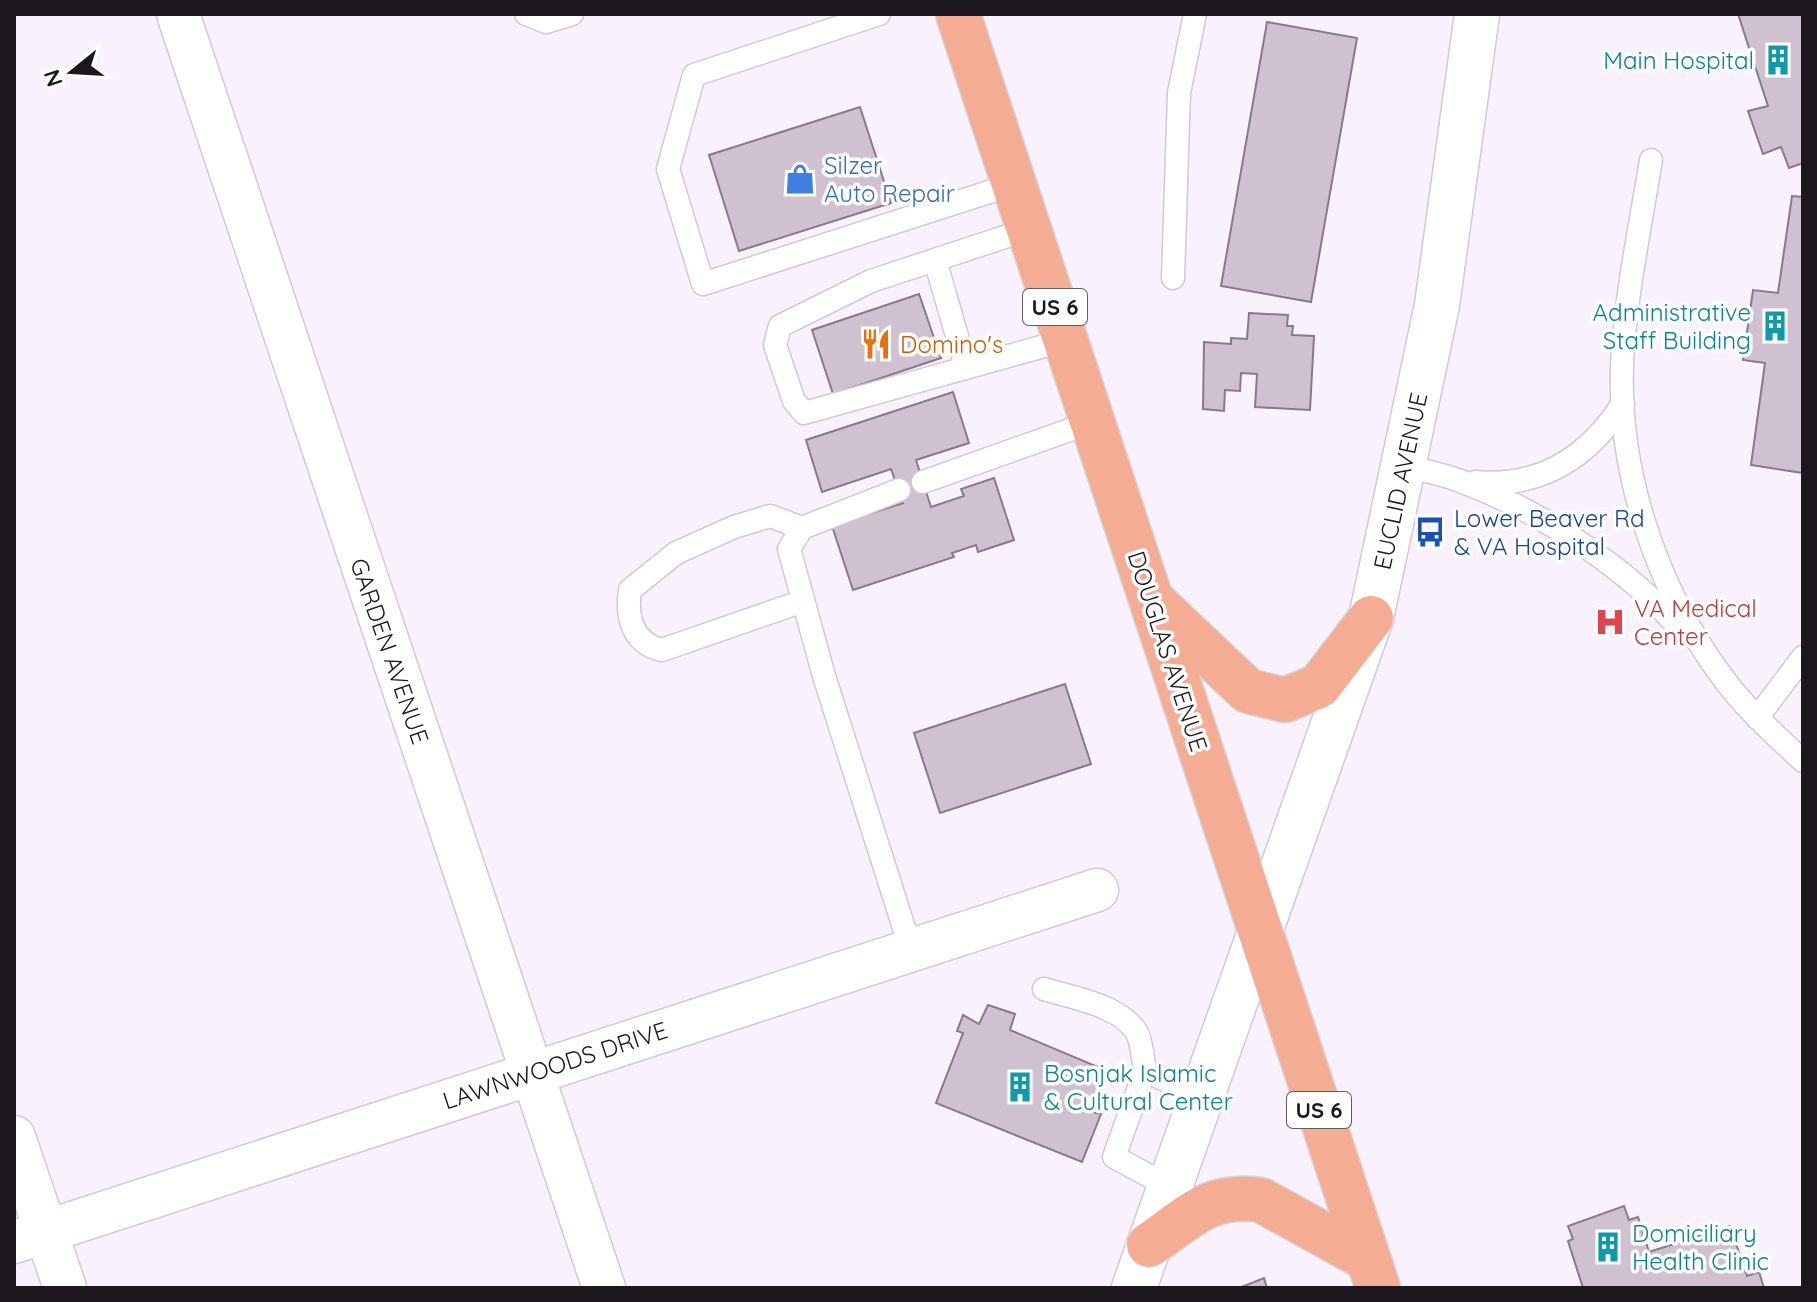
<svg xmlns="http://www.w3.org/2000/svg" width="1817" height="1302" font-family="Quicksand,sans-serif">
	<rect width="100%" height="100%" fill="#f9f2fd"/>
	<g fill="#d0c1d0" stroke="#887a88" stroke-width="2">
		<path d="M1738,14H1803V163L1789,168L1781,147L1763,154L1748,111L1768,106Z"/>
		<path d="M1267,22L1357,38L1311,302L1221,286Z"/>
		<path d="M860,107L891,203L739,251L709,155Z"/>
		<path d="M1792,196L1803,197V473L1751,465L1765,363L1743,360L1753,290L1778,293Z"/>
		<path d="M919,294L941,358L833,394L812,330Z"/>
		<path d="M1249,313L1288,315L1287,326H1293L1292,335L1314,336L1310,410L1255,407L1257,374L1241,373L1240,391L1225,390L1224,411L1203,409L1204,342L1231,344V338L1247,339Z"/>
		<path d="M953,392L969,443L916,460L931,507L964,496L961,489L994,478L1014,540L978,552L976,545L952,553L954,557L853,590L832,526L903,503L891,469L822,492L806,440Z"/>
		<path d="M1065,684L1091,764L940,813L914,733Z"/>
		<path d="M988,1005L1015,1014L1010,1030L1105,1070L1089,1111L1101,1114L1082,1162L936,1103L963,1033L957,1031L963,1015L979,1024Z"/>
		<path d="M1624,1206L1629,1220L1638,1217L1649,1252L1730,1226L1747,1276L1759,1272L1764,1288H1583L1568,1241L1573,1239L1568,1226Z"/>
		<path d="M1264,1278L1267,1288H1239Z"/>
	</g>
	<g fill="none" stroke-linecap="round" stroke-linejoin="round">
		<g stroke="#d3c7d8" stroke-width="25">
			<g id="lane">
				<path d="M526,14L546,22L572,14"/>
				<path d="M879,14L694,75L668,169L703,284L1014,184"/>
				<path d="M1651,160C1641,222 1628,284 1623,347C1614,463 1654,585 1723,678C1746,709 1775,735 1803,761"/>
				<path d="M1029,229L871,281L780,326L775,345L794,401L804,413L1066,340"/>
				<path d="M935,260L966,367"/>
				<path d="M1173,278L1179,93L1195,14"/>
				<path d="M1403,465C1423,471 1444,474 1463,482C1544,513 1628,568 1685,634"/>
				<path d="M923,482L1092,422"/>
				<path d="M1475,482C1541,488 1589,457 1623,403"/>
				<path d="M899,490L802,528L789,549L824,676L911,950"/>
				<path d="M802,528L770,516L734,527L676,553L630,590C626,617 632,643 662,650L803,601"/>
				<path d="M1757,718L1803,657"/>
				<path d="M1044,989C1072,998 1121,1005 1137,1033C1142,1043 1143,1060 1145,1071L1202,1096"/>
				<path d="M1145,1071L1114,1157L1170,1187"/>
			</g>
		</g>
		<g stroke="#d3c7d8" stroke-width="45">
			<g id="street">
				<path d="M178,14L604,1288"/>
				<path d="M14,1137L65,1288"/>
				<path d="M14,1242L1097,890"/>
			</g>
		</g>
		<g stroke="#d3c7d8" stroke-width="47">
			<path id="secondary" d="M1134,1288L1371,618L1437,305L1477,14"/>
		</g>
		<g stroke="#d6d5d6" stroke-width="47">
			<g id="primary">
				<path d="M958,14L1378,1288"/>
				<path d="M1156,604L1248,691L1285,700L1319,686L1371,618"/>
				<path d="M1149,1245C1190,1217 1208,1193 1261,1200L1368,1259"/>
			</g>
		</g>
		<use href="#lane" stroke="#fff" stroke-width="22"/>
		<use href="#street" stroke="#fff" stroke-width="42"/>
		<use href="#secondary" stroke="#fff" stroke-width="44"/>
		<use href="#primary" stroke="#f4ac94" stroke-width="44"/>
	</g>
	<defs>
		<g id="building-bare" transform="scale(2.4)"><path d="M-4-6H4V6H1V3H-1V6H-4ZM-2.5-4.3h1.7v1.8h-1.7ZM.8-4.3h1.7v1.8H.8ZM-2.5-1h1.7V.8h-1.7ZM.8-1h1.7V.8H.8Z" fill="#0f9aa8" stroke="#fff" stroke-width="2.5" paint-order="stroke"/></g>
		<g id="shop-bare" transform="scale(2.4)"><path d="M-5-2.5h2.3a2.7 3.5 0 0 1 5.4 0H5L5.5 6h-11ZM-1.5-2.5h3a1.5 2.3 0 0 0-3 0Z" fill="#3f7fe0" stroke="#fff" stroke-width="2.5" paint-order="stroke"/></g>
		<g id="restaurant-bare" transform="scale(2.4)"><path d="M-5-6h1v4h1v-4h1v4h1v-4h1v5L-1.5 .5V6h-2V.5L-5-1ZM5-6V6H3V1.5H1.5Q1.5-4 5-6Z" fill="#e8710a" stroke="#fff" stroke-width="2.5" paint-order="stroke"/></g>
		<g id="bus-bare" transform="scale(2.4)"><path d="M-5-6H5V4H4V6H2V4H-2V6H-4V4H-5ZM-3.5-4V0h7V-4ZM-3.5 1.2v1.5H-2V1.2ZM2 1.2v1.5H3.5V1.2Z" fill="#1a4fb4" stroke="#fff" stroke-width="2.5" paint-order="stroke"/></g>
		<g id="hospital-bare" transform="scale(2.4)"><path d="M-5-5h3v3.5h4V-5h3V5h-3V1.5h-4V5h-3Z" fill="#e0444e" stroke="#fff" stroke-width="2.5" paint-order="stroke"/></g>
	</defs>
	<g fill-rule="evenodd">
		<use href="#building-bare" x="1778" y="60"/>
		<use href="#shop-bare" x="800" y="179"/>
		<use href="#building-bare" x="1775" y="326"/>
		<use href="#restaurant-bare" x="876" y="344"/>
		<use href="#bus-bare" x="1430" y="532"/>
		<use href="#hospital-bare" x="1610" y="622"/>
		<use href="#building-bare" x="1020" y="1087"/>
		<use href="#building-bare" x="1608" y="1247"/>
	</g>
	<g text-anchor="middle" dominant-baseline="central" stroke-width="7" stroke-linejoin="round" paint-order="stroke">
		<g fill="#fff" stroke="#5f5d60" stroke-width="2">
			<rect x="1023" y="289" width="64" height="36" rx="6"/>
			<rect x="1287" y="1092" width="64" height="36" rx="6"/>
		</g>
		<g font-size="22" font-weight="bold" fill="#1b171c">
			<text x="1055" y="307">US 6</text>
			<text x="1319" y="1110">US 6</text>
		</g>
		<g font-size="24" fill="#0d838f" stroke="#fff" text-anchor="end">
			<text x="1754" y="60">Main Hospital</text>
			<text x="1751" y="312">Administrative<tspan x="1751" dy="28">Staff Building</tspan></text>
			<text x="1044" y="1073" text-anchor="start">Bosnjak Islamic<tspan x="1044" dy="28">&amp; Cultural Center</tspan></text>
			<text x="1632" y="1233" text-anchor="start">Domiciliary<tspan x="1632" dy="28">Health Clinic</tspan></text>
		</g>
		<g font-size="24" fill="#366cbe" stroke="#fff" text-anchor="start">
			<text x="824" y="165">Silzer<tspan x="824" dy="28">Auto Repair</tspan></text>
		</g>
		<g font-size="24" fill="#c56008" stroke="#fff" text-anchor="start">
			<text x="900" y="344">Domino's</text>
		</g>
		<g font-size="24" fill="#1b171c" stroke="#fff">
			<text transform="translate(1400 481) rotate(-78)">EUCLID AVENUE</text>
			<text transform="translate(390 651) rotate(71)">GARDEN AVENUE</text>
			<text transform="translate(1168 651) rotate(72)">DOUGLAS AVENUE</text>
			<text transform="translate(555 1065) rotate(-18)">LAWNWOODS DRIVE</text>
		</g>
		<g font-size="24" fill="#164399" stroke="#fff" text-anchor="start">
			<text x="1454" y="518">Lower Beaver Rd<tspan x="1454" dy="28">&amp; VA Hospital</tspan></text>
		</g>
		<g font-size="24" fill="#be3a42" stroke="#fff" text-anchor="start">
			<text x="1634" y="608">VA Medical<tspan x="1634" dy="28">Center</tspan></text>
		</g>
	</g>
	<rect width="1817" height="1302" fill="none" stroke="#1b171c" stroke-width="32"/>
	<g transform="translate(72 72) rotate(252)" stroke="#ffffff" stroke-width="6" paint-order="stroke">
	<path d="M0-6L14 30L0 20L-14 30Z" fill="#1b171c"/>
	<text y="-12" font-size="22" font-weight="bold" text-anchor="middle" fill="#1b171c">N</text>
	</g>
</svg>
